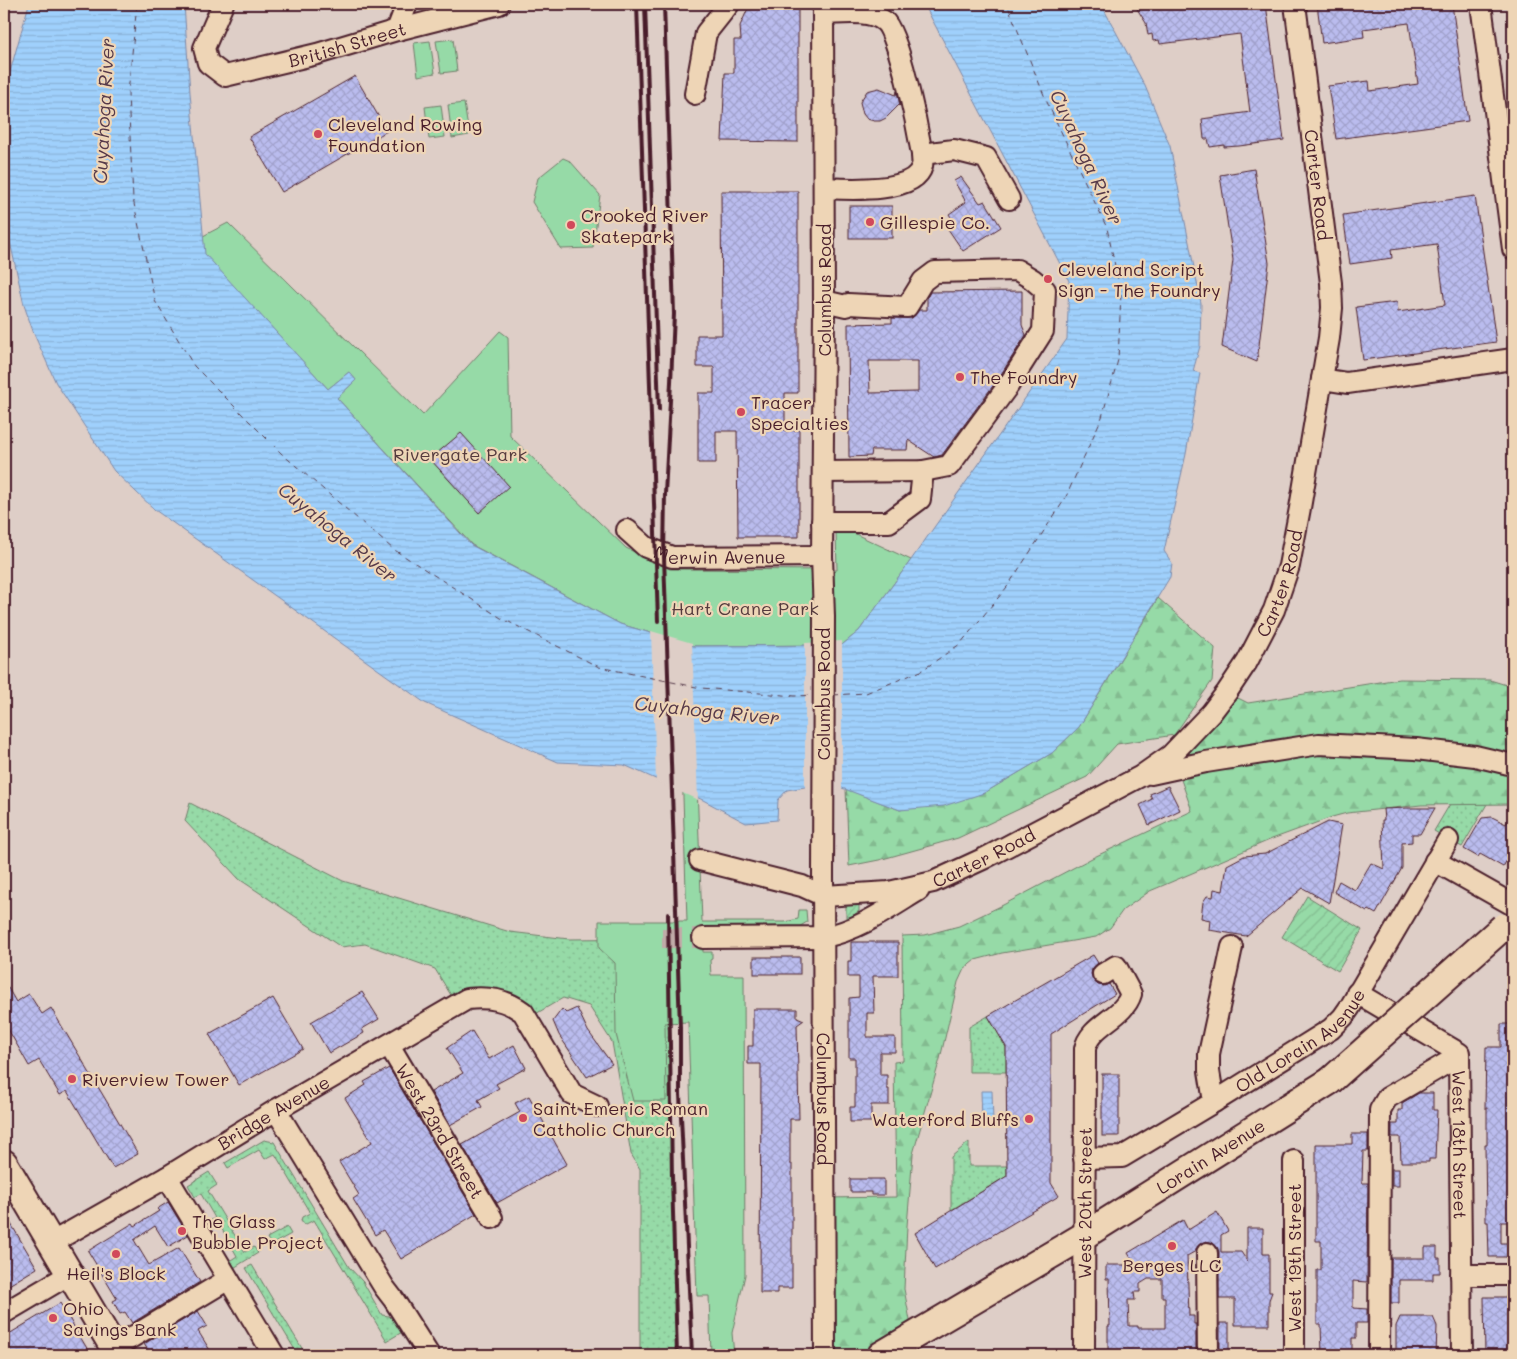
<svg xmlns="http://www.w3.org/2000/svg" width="1517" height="1359" font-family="Mali,sans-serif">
	<defs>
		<pattern id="grass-dots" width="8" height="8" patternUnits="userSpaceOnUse" patternTransform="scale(1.25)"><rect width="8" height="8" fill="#96daa7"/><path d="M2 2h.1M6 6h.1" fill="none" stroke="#83bb90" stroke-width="1.8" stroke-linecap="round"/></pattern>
		<pattern id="forest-firs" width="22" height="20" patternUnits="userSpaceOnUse" patternTransform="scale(1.25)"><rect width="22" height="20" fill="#96daa7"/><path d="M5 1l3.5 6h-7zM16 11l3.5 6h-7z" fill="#83bb90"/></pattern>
		<pattern id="garden-furrows" width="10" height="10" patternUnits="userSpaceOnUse" patternTransform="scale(1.25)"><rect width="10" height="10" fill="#96daa7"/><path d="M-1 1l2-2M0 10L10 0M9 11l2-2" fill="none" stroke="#83bb90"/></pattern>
		<pattern id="water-rules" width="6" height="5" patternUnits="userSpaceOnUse" patternTransform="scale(1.25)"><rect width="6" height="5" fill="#9fd0fc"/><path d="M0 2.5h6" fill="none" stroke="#8ab2d8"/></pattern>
		<pattern id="building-cross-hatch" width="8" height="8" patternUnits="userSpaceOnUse" patternTransform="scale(1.25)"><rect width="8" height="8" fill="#babcee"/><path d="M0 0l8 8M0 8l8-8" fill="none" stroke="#a1a1cc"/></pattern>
	</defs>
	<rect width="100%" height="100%" fill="#decec7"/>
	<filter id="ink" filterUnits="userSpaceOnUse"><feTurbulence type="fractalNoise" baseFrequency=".02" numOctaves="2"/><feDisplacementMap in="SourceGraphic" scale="10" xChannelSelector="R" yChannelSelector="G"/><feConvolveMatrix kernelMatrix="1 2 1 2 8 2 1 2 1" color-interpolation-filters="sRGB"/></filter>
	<g filter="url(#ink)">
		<g fill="url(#grass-dots)" stroke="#707c69">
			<path d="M190,803L343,881L510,932L569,939L669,938L672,1177L677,1355H640V1169L631,1154L612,1042L589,1006L563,998L527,1019L523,1012L457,1005L435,969L365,944L341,947L239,879L185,821Z"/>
			<path d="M1450,804H1487L1462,847L1434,831Z"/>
			<path d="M988,1016L1006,1047V1072H969V1027Z"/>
			<path d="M264,1140L274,1142L349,1267L363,1282L382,1315L389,1316L404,1331L387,1341L314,1220L304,1225L301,1221L302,1217L310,1213L275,1154L265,1159L259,1150L228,1168L225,1163Z"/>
			<path d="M969,1142V1166H1007V1176L951,1210V1157Z"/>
			<path d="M209,1172L217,1185L208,1191L245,1252L254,1247L258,1253L232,1269L228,1262L237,1256L218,1222L208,1227L206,1223L215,1218L201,1194L195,1197L188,1185Z"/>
			<path d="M287,1227L291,1234L271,1245L267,1238Z"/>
			<path d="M252,1265L306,1355H298L246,1268Z"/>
		</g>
		<g fill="url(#forest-firs)" stroke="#707c69">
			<path d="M1158,598L1215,648L1212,681L1174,735L1117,744L1087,777L958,838L879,860L849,866L846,789L900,810L984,793L1052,753L1079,727Z"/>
			<path d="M1399,679L1490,680L1513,687V804L1421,805L1347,813L1332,817L1272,839L1150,891L1123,910L1110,928L1096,937L1002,953L975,960L964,969L958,982L940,1059L913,1154L907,1226L904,1289L913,1336L881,1355H825V1198L896,1197L894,1062L903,1061L902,936L925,935L959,926L1003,905L1092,858L1192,811L1178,771L1142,781L1234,696L1248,703Z"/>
		</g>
		<g fill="#96daa7" stroke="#707c69">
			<path d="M453,39L457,71L441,73L436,41Z"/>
			<path d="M430,41L435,73L418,76L414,43Z"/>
			<path d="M464,103L469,135L452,138L448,105Z"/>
			<path d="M441,105L445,137L429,139L425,107Z"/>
			<path d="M563,158L570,161L600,195L593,248L561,249L532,202L538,178Z"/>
			<path d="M228,223L423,415L500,331L508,337L510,436L626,548L670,569L837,570L836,531L847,530L911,560L859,631L842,645L692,646L702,922H785L798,919L799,910H806L807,922L797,928L703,934V952H712V959L710,960L711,975H744L745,1275L732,1333L734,1355H711L709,1296H697L688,1022L665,1023L666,1101H633L616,1034L615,963L599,948V921H687L678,641L620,624L472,545L337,398L356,380L349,372L328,389L204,254L203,236Z"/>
		</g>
		<g fill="url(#garden-furrows)" stroke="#707c69">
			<path d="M1307,896L1362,930L1338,971L1282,937Z"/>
			<path d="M855,903L859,906V911L846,921V904Z"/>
		</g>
		<g fill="url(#water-rules)" stroke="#7d89a8">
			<path d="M29,4H184L190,93L205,254L328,389L349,372L356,380L337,398L471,545L620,624L694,646L842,645L859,631L911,560L1067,339L1069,281L924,4H1101L1145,86L1170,146L1201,303L1200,346L1193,371L1200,373L1186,454L1164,551L1172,563L1170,577L1079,727L1052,753L984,793L944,806L900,810L842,788L805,787L787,790L778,800L777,820L746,823L703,800L624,765L558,762L425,703L155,510L114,471L56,383L34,334L24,305L5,219L4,93Z"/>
			<path d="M981,1091H992L993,1121H982Z"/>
		</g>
		<g fill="#decec7">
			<path d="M651,631L692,643L698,800L656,781Z"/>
			<path d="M842,641V790L805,789V643Z"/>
		</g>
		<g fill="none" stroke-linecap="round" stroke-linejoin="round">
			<g stroke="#573a4a" stroke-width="1" stroke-dasharray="6 5" stroke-linecap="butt">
				<path d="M137,4L128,93L133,199L155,301L194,366L282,454L393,549L501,618L599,667L701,688L795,696L814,695"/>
				<path d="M833,695L866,693L921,671L960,644L1007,587L1065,499L1102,417L1118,360L1121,294L1107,228L1046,100L1007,4"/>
			</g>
		</g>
		<g fill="url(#building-cross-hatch)" stroke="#4a1f2b" fill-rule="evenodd">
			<path d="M750,4H798V142L722,141L725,73H734V40H741L740,26Z"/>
			<path d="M1134,4H1266L1284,140L1239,146L1224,147V145L1210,147L1208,139H1204L1202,119L1250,112L1240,34L1160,44L1159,40L1153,41L1152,34L1148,35L1146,23Z"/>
			<path d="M1317,4H1452L1468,121L1336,139L1328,86L1369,81L1370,91L1418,84L1409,23L1363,29L1364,37L1322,43Z"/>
			<path d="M355,76L387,131L282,192L249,137Z"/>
			<path d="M879,88L896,95L897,91L900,106L899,105L886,118L880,121H874L867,119L863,114L860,102L867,91Z"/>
			<path d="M1254,169L1269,263L1257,362L1222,347L1233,260L1220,175Z"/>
			<path d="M961,177L980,203L985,201L1001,227L963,251L948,229L956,225L949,214L966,202L954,181Z"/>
			<path d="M721,191H798V393H785V431L799,430V537H738L737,431H716V463H698V393H714V367H697V335H722Z"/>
			<path d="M1475,196L1496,342L1363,360L1356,307L1397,302L1398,312L1445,305L1437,244L1391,250L1392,258L1350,264L1343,215Z"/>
			<rect x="849" y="206" width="43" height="32"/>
			<path d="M1022,291V325L1026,335L998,379L942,455L934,457L908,440L907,450H872L871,456L849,457L848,324L892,323V318H912L919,310H927V298L930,292ZM869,361H918V392L870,393Z"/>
			<path d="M461,433L509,486L479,513L430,459Z"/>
			<path d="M1168,786L1180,810L1149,825L1140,805L1152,799L1150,794Z"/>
			<path d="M1407,808H1435L1420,834H1412V842L1402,843V868L1376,914L1369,910L1367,912L1334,892L1339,881L1355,890L1371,863L1384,869L1382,820H1384L1383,809Z"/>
			<path d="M1513,811V849L1503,867L1480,854L1478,857L1464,849L1482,818L1492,817L1506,824Z"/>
			<path d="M1328,822L1342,825L1329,903L1303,888L1246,936L1209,930L1210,920L1201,918L1203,902L1207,896L1213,897L1214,889L1223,891L1227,865L1244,856L1265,854Z"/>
			<path d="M851,942H898V976H873L874,1013H867V1037H895V1052H880V1075H887V1089H889V1105H871V1122H850V1107H855V1058H849V998L859,997V977H848V961H851Z"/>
			<path d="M1093,955L1098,963L1092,969L1091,974L1093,980L1098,985L1104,986L1109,984L1115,994L1051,1034V1183L1059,1196L935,1269L915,1233L1007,1176L1006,1047L988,1016Z"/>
			<rect x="754" y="957" width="46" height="17"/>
			<path d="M4,981L16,1002L29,994L42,1014L51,1008L138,1154L113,1168L67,1091L60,1095L39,1060L29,1066L4,1022Z"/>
			<path d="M362,992L379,1019L362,1029L364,1033L329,1053L311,1022Z"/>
			<path d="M273,998L303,1049L239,1085L209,1034Z"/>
			<path d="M577,1008L588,1031L612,1064L587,1077L559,1035L553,1021L562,1009L566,1013Z"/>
			<path d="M753,1009H797V1017L804,1020L797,1025L799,1119H790V1164H792V1288H777V1293H760L761,1064H748V1046H753Z"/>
			<path d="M1501,1024H1513V1127H1512L1513,1222H1501V1243H1513V1257H1489L1488,1222H1486L1485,1145H1487V1108H1485L1486,1047H1501Z"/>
			<path d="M472,1031L489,1059L514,1045L526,1068L496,1084L499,1088L478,1100L482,1107L450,1125L431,1092L463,1073L447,1048Z"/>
			<path d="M389,1068L476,1214L401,1259L383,1230L375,1235L353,1199L359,1195L339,1162L372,1142L345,1098L366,1085L364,1082Z"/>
			<rect x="1102" y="1074" width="17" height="62"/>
			<path d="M1419,1093H1433V1110H1437L1435,1159H1429V1162H1401L1400,1137H1392V1124H1398V1110H1402V1103Z"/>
			<path d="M529,1096L567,1164L497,1203L462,1145L520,1112L515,1103Z"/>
			<path d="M1352,1134H1368V1151H1363L1362,1183H1368L1367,1282L1353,1281V1308L1367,1309V1323H1356V1338H1352V1355H1322L1321,1324H1317V1270H1321V1241H1316V1144H1352Z"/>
			<rect x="1392" y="1169" width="7" height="17"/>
			<path d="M850,1179H884V1195H871V1192H850Z"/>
			<path d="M168,1202L188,1235L168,1247L155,1226L134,1240L149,1265L179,1248L200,1282L132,1323L125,1312L120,1314L113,1301L117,1299L88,1251L133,1223L135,1226L159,1211L157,1209Z"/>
			<path d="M4,1212L37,1268L4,1288Z"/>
			<path d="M1217,1212L1228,1231L1221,1235V1252H1241L1247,1261V1228H1263V1254H1269V1292H1272L1269,1300V1325H1235V1299H1219V1252L1217,1247L1213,1243L1206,1241L1201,1243L1196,1251L1187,1256L1189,1316H1194V1324H1196V1355H1108V1326H1110L1109,1279H1106V1265H1135L1128,1253L1183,1220L1188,1230ZM1148,1279H1162V1297H1165V1328H1138V1326H1129L1128,1300H1135L1134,1292H1140V1284Z"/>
			<path d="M1425,1247H1437V1258H1440V1273H1433V1280H1399V1303H1391V1258H1425Z"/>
			<path d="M1484,1297H1512V1355H1485Z"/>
			<path d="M60,1303L91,1355H4V1337Z"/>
			<path d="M198,1311L207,1326L198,1331L213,1355H151L144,1344Z"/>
			<path d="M1400,1317H1433L1437,1326L1436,1355H1396V1326Z"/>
			<path d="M1220,1323H1229V1353L1220,1354Z"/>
		</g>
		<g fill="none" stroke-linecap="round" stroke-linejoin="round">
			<path stroke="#c0aba8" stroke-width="20" stroke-dasharray="20 10" stroke-linecap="butt" d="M662,938H703"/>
			<g stroke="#4a1f2b" stroke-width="24">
				<g id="minor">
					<path id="s1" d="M223,4L204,48L208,63L225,76L317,54L397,30L499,4"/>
					<path id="s2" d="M823,4L824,308L822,556L824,617L823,875L825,1355"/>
					<path d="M1481,4L1513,249"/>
					<path d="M823,14C841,14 868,9 884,21C899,32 918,131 922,154L954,150L986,158L1009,199"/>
					<path d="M397,30L407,4"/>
					<path d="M695,94L706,33L729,4"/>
					<path d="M824,188C846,189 915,194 922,166C923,163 922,158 922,154"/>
					<path d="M1322,379L1347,383L1513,359"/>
					<path d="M823,472L923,471L949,466L1008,386L1043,331L1045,290L1032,279L1017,270L935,272L923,281L907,307L848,304L846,306L824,301"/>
					<path d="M822,522H889L920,499L923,471"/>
					<path id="s3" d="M627,530L646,547L672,557L822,556"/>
					<path d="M1151,774L1206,762L1319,744L1416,749L1475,756L1513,765"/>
					<path id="s4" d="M700,860L802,886L824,896L889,892L933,882L985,858L1141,776L1171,755L1211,713L1227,692L1247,662L1274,610L1289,566L1300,508L1329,338L1332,308L1331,283L1295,4"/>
					<path d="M1435,861L1513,905"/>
					<path d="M703,938L824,937C859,930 888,909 919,890"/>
					<path id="s5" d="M1357,993L1459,1053L1462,1355"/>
					<path id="s6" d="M389,1045L492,1218"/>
					<path d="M1214,1102L1209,1071V1054L1232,947"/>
					<path d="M276,1110L384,1287L394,1300L429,1355"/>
					<path id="s7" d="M1084,1158L1122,1157L1214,1102L1331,1029L1343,1017L1350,1007L1448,840"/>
					<path d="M167,1177L274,1355"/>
					<path id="s8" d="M51,1243L167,1177L276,1110L467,999C489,997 505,999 523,1012L572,1094L597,1106"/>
					<path d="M1207,1253L1208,1355"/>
					<path d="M1461,1275H1513"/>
					<path d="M4,1313L70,1274"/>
					<path d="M114,1348L227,1280"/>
					<path id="s9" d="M1084,1355L1085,1049C1089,1025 1124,1018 1131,994L1116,966L1103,974"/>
					<path d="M1294,1355V1161"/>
					<path d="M1379,1355L1380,1110L1387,1098L1459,1056"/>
				</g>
			</g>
			<g stroke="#4a1f2b" stroke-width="30">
				<g id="major">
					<path d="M4,1163L118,1355"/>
					<path id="s10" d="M881,1355L1085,1235L1330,1081"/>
				</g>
			</g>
			<use href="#minor" stroke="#eed5b6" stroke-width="20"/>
			<use href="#major" stroke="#eed5b6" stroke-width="26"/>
			<g stroke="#4a1f2b" stroke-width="4">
				<path d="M637,4L658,621"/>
				<path d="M645,4L659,410"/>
				<path d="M664,4L674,314L671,382L665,494L664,557L680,1027V1094L692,1355"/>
				<path d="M668,913L672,1177L677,1355"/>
			</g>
			<g stroke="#4a1f2b" stroke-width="30" stroke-linecap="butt">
				<path id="major-bridge" d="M1330,1081L1503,927"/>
			</g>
			<use href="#major-bridge" stroke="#eed5b6" stroke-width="26"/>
		</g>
	</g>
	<g fill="#d1495b" stroke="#eed5b6" stroke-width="2">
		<circle cx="318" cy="134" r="5"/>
		<circle cx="870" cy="222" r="5"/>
		<circle cx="571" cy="225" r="5"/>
		<circle cx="1048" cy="279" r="5"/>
		<circle cx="960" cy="377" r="5"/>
		<circle cx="741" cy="412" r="5"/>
		<circle cx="72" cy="1079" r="5"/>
		<circle cx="523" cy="1118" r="5"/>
		<circle cx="1029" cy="1119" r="5"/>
		<circle cx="182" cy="1231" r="5"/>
		<circle cx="1172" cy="1246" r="5"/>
		<circle cx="116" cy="1254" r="5"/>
		<circle cx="53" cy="1318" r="5"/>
	</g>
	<g text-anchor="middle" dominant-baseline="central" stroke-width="4.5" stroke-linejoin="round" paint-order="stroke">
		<g font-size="18" fill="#4a1f2b" stroke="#eed5b6">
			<text stroke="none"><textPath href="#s1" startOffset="211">British Street</textPath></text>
			<text transform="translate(1318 185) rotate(83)">Carter Road</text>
			<text transform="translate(824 290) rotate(-90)">Columbus Road</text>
			<text stroke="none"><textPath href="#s3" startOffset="101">Merwin Avenue</textPath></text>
			<text stroke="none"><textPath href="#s4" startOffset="716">Carter Road</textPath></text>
			<text transform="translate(823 694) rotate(-90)">Columbus Road</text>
			<text stroke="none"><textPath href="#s4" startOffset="296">Carter Road</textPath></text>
			<text stroke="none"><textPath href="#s7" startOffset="252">Old Lorain Avenue</textPath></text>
			<text stroke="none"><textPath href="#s2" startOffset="1095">Columbus Road</textPath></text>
			<text stroke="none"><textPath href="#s8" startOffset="258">Bridge Avenue</textPath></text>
			<text stroke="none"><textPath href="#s6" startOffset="100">West 23rd Street</textPath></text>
			<text stroke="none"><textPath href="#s5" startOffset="210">West 18th Street</textPath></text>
			<text stroke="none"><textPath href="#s10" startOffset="385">Lorain Avenue</textPath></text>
			<text stroke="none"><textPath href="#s9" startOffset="152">West 20th Street</textPath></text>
			<text transform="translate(1294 1258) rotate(-90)">West 19th Street</text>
		</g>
		<g font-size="18" fill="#4a1f2b" stroke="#eed5b6" text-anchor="start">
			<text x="328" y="124">Cleveland Rowing<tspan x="328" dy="21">Foundation</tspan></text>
			<text x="581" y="215">Crooked River<tspan x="581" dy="21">Skatepark</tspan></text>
			<text x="880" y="222">Gillespie Co.</text>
			<text x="1058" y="269">Cleveland Script<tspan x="1058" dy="21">Sign - The Foundry</tspan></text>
			<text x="970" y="377">The Foundry</text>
			<text x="751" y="402">Tracer<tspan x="751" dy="21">Specialties</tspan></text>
			<text x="82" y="1079">Riverview Tower</text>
			<text x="533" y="1108">Saint Emeric Roman<tspan x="533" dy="21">Catholic Church</tspan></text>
			<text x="1019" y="1119" text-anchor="end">Waterford Bluffs</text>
			<text x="192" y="1221">The Glass<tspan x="192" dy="21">Bubble Project</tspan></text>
			<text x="1172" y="1265" text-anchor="middle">Berges LLC</text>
			<text x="116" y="1273" text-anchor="middle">Heil's Block</text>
			<text x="63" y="1308">Ohio<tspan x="63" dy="21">Savings Bank</tspan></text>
		</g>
		<g font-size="18" fill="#553b3e" stroke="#eed5b6">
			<text x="460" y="454">Rivergate Park</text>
			<text x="745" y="608">Hart Crane Park</text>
		</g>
		<g font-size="19" font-style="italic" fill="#573a4a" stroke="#eed5b6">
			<text transform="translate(103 111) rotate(-87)">Cuyahoga River</text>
			<text transform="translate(1087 157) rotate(65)">Cuyahoga River</text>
			<text transform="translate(338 532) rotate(39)">Cuyahoga River</text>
			<text transform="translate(707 710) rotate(6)">Cuyahoga River</text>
		</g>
	</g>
	<rect width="1517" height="1359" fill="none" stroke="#eed5b6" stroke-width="20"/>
	<rect x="10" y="10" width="1497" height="1339" fill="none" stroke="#4a1f2b" stroke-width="2" filter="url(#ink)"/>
</svg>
